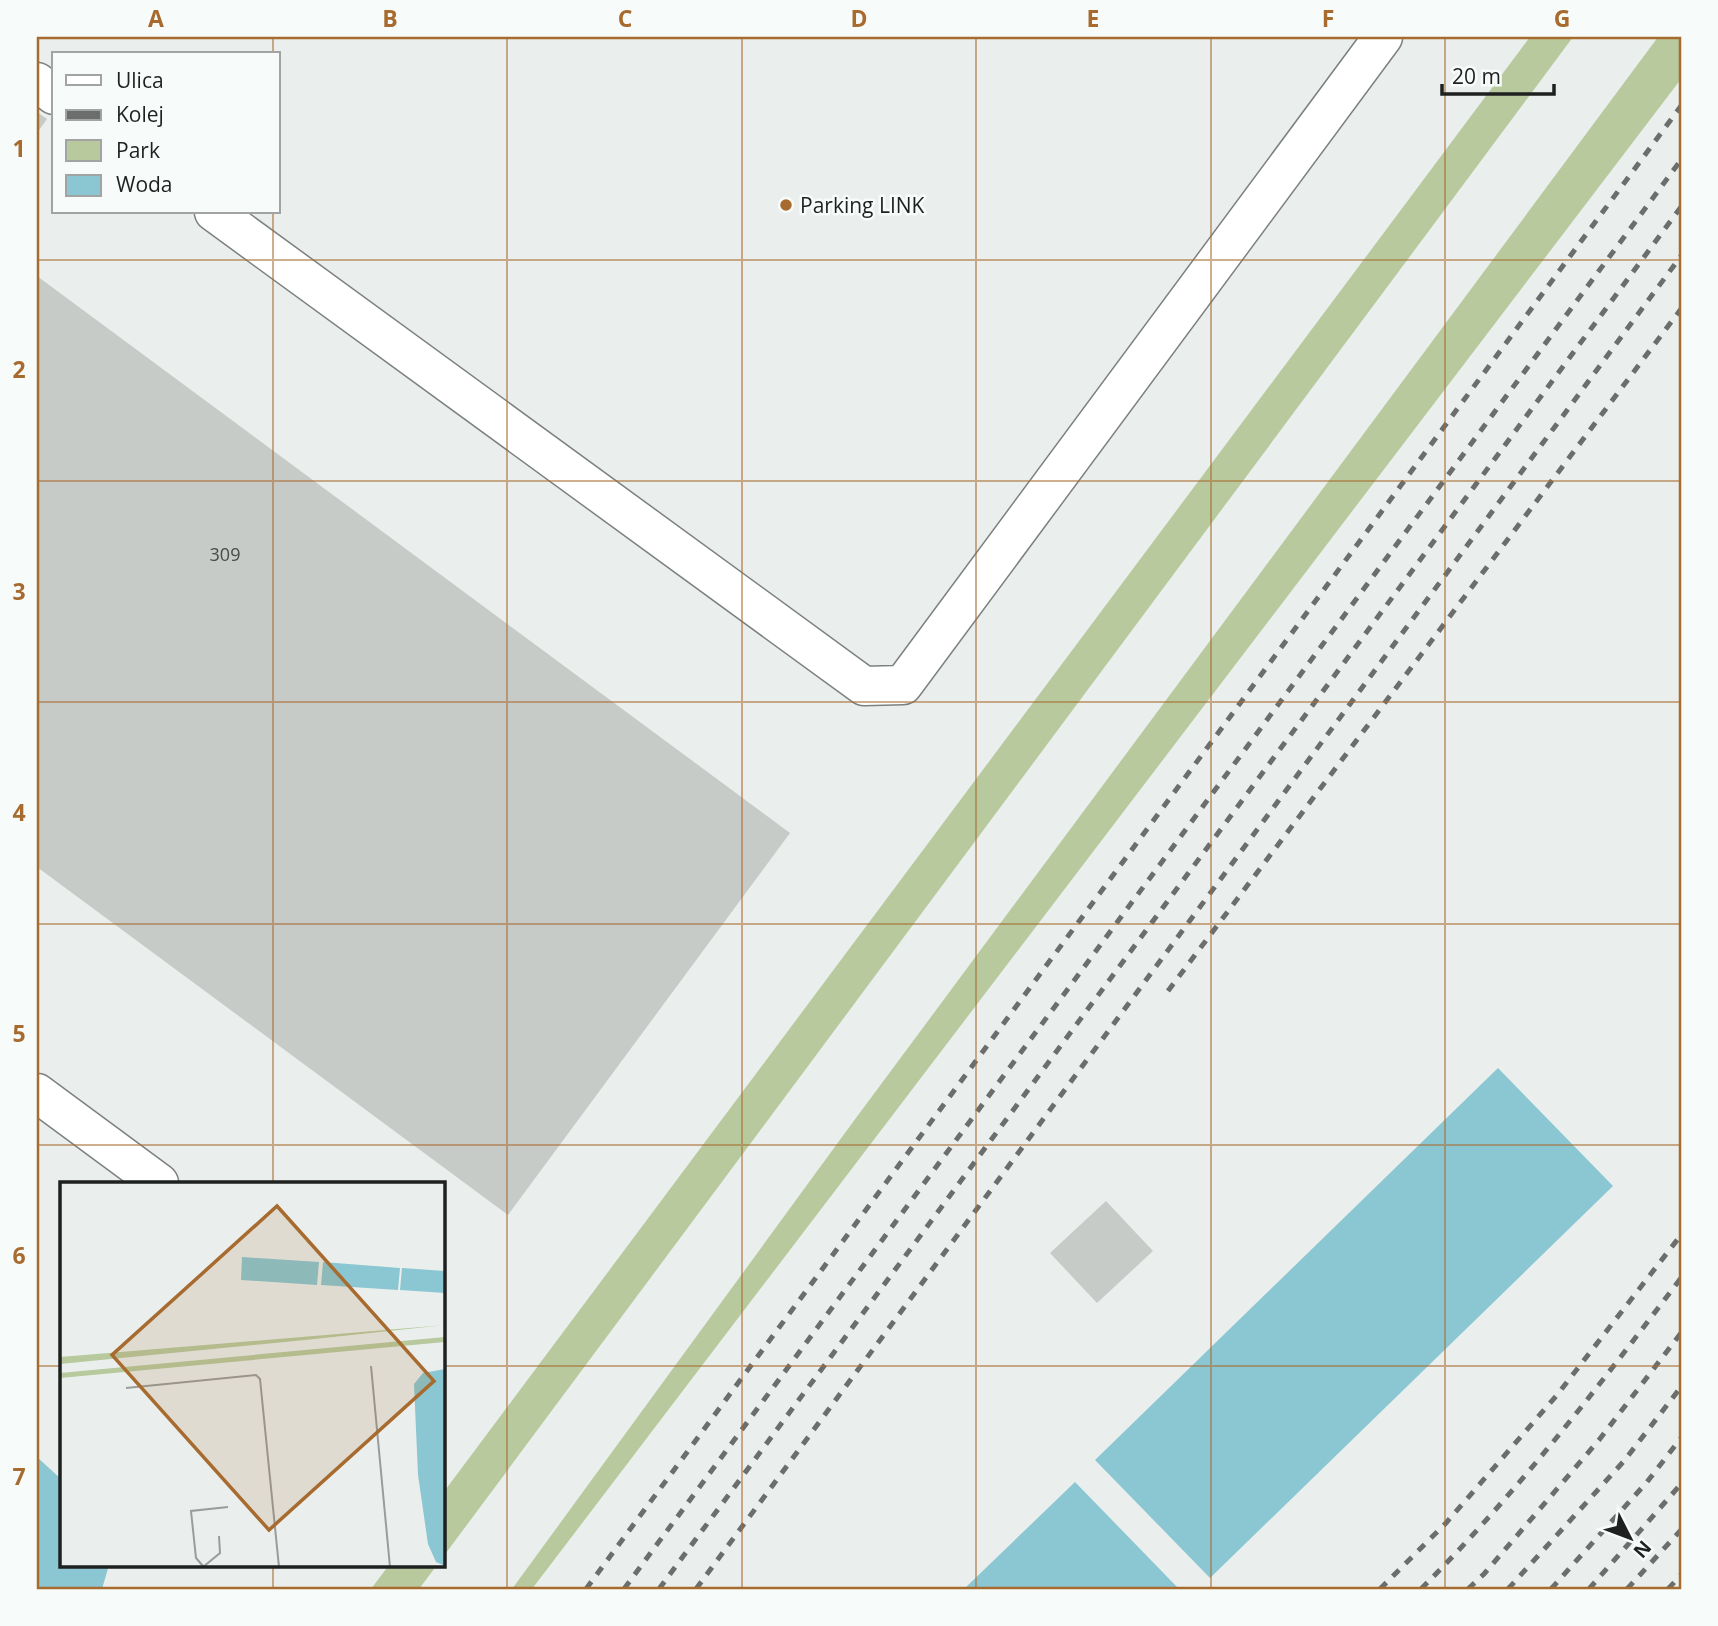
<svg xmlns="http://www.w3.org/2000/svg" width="1718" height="1626" font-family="'Open Sans',sans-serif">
	<rect width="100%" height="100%" fill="#eaefed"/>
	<g fill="#b7c99d">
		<path d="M1530,37H1573L443,1557V1493Z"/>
		<path d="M1658,37H1681V79L532,1589H512L853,1122Z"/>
		<path d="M389,1565H437L419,1589H371Z"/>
	</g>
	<g fill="#8ac7d2">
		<path d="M1498,1068L1613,1186L1210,1578L1095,1460Z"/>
		<path d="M37,1457L61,1479V1565H109L102,1589H37Z"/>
		<path d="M1075,1482L1179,1589H964Z"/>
	</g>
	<g fill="#c7cbc8">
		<path d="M37,112L47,119L37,133Z"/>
		<path d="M37,276L790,833L508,1215L37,867Z"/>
		<path d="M1106,1201L1153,1251L1097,1303L1050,1253Z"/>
	</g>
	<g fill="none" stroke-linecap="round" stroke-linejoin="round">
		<g stroke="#7c817f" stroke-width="41">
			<g id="minor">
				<path d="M37,82L54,95"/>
				<path d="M214,212L864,686L903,685L1383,37"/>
				<path d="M37,1093L159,1183"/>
			</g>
		</g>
		<use href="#minor" stroke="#fff" stroke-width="38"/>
		<g stroke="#6b6e6d" stroke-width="5" stroke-dasharray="9 9" stroke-linecap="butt">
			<path d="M1168,991L1681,309"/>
			<path d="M586,1589L1681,106"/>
			<path d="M624,1589L1681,160"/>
			<path d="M659,1589L1681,207"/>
			<path d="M696,1589L1681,256"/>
			<path d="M1380,1589L1446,1523L1557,1395L1681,1235"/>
			<path d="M1421,1589C1517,1493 1599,1386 1681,1278"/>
			<path d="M1468,1589L1484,1574L1599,1440L1681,1333"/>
			<path d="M1508,1589L1624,1461L1681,1387"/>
			<path d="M1551,1589L1647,1482L1681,1438"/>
			<path d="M1589,1589L1681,1484"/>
			<path d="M1627,1589L1681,1530"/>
			<path d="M1668,1589L1681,1575"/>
		</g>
	</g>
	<path fill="none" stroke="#a86b2f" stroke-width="2" stroke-opacity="0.55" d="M273,37V54M507,37V1589M742,37V1589M976,37V1589M1211,37V1589M1445,37V1589M273,212V1183M37,260H1681M37,481H1681M37,702H1681M37,924H1681M37,1145H1681M37,1366H61M443,1366H1681M273,1565V1589"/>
	<circle fill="#a86b2f" stroke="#f7fcfa" stroke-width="2.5" cx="786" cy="205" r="7"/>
	<g text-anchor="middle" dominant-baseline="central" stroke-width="5" stroke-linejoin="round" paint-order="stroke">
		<g font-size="18" fill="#494b4a">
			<text x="225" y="554">309</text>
		</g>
		<g font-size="21" fill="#1f2020" stroke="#f7fcfa" text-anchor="start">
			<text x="800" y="205">Parking LINK</text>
		</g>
	</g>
	<g transform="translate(60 1182)">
		<rect width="385" height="385" fill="#eaefed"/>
		<path d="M385,143L245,158L0,182V175ZM385,155V160L0,196V191Z" fill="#b7c99d"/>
		<path d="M182,75L259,80L257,103L181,98ZM263,80L340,86L338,108L261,103ZM342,86L385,89V111L340,108ZM385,187V384L376,380L368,362L358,293L354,202L363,191Z" fill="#8ac7d2"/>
		<path fill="none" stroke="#999c9b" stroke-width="2" d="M311,184L330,385M66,206L196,193L200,197L219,385M143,384L136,376L131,329L168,325M143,385L160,371L159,354"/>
		<path fill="#a86b2f" fill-opacity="0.15" stroke="#a86b2f" stroke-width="3.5" d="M217,24L374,199L209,348L52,173Z"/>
		<rect width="385" height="385" fill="none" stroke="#1f2020" stroke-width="3.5"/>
	</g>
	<rect width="1718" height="1626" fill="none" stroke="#f7fcfa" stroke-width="77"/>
	<rect x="52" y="52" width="228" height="161" fill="#f7fcfa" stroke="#a1a4a3" stroke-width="2"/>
	<rect x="66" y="75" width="35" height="10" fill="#ffffff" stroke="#a1a4a3" stroke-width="2"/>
	<text x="116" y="88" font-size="21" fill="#1f2020">Ulica</text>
	<rect x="66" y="110" width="35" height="10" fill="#6b6e6d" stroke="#a1a4a3" stroke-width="2"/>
	<text x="116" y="122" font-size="21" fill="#1f2020">Kolej</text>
	<rect x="66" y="140" width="35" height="21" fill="#b7c99d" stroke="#a1a4a3" stroke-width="2"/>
	<text x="116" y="158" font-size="21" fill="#1f2020">Park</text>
	<rect x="66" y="175" width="35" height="21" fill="#8ac7d2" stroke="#a1a4a3" stroke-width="2"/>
	<text x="116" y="192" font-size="21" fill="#1f2020">Woda</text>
	<g transform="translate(1630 1538) rotate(132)" stroke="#f7fcfa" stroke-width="5" paint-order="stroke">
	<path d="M0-5L12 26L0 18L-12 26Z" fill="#1f2020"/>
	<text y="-10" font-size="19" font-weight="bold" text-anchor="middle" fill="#1f2020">N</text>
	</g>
	<path d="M1442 84v10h112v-10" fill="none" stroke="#1f2020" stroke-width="3.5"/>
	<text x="1452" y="84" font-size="21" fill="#1f2020" stroke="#f7fcfa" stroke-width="5" paint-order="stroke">20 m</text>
	<rect x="38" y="38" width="1642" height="1550" fill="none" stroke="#a86b2f" stroke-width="2.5"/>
	<g font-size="23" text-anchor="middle" font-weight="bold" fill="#a86b2f">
		<text x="156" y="27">A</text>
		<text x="390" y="27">B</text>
		<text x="625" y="27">C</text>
		<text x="859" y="27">D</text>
		<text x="1093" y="27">E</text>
		<text x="1328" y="27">F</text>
		<text x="1562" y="27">G</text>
		<text x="19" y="157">1</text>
		<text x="19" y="378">2</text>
		<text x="19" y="600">3</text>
		<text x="19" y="821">4</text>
		<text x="19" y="1042">5</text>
		<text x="19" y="1264">6</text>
		<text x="19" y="1485">7</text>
	</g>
</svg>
